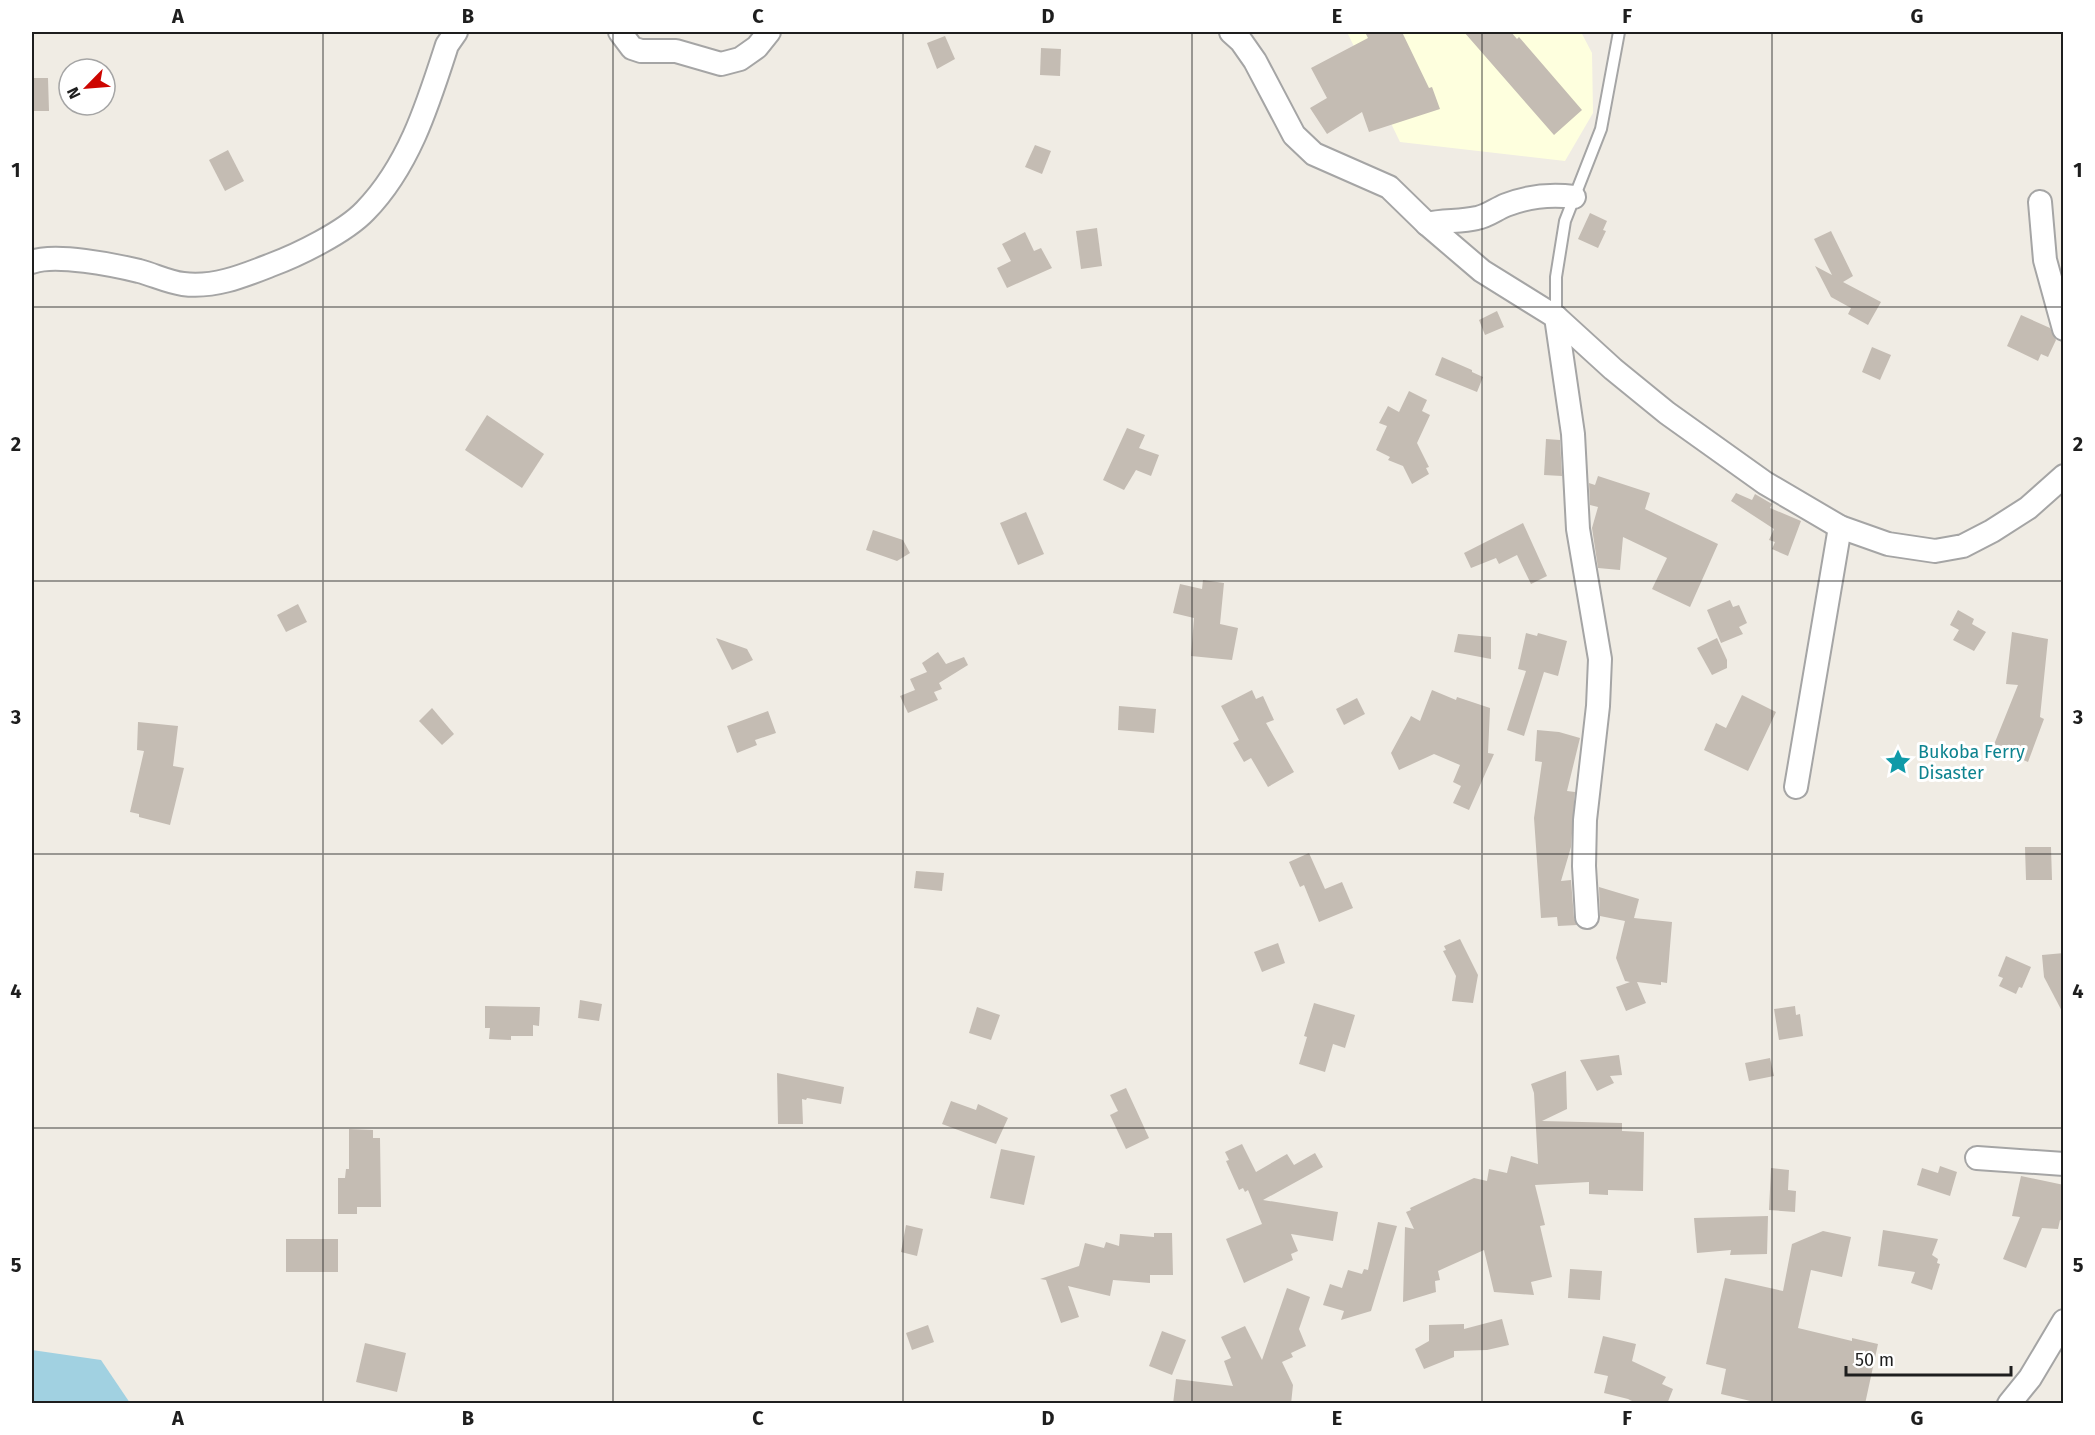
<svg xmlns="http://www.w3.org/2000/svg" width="2095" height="1435" font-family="'Fira Sans',sans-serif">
	<rect width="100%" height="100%" fill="#f0ece4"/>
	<path fill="#feffde" d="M1347,32H1581L1592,53L1593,113L1565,161L1400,142Z"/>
	<path fill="#a1d1e1" d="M32,1350L101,1360L130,1403H32Z"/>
	<g fill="#c4bcb3">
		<path d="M1365,32H1402L1429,88L1432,87L1440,109L1369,132L1362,112L1327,134L1310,108L1327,98L1311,68L1368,38Z"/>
		<path d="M1464,32H1511L1517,39L1519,37L1582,110L1554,135Z"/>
		<path d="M945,36L955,59L937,69L927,43Z"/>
		<path d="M1041,48L1061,49L1060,76L1040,75Z"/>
		<path d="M32,78H48L49,111H32Z"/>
		<path d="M1035,145L1051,151L1042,174L1025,167Z"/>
		<path d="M228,150L244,181L225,191L209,160Z"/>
		<path d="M1590,213L1607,221L1603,230L1606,231L1598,248L1578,239Z"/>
		<path d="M1097,228L1102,266L1081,269L1076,231Z"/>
		<path d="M1831,231L1853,276L1843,282L1881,302L1868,325L1848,314L1851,308L1831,297L1815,266L1832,275L1814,239Z"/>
		<path d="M1025,232L1034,251L1041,248L1052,268L1007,288L997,268L1011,261L1002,244Z"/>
		<path d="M1497,311L1504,327L1485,335L1479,320Z"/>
		<path d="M2021,315L2050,328L2056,340L2048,357L2041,354L2038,361L2007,346Z"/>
		<path d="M1872,347L1891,355L1880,380L1862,372Z"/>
		<path d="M1442,357L1472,370V372L1483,377L1477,392L1435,375Z"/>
		<path d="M1409,391L1427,400L1422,411L1430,415L1417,443L1429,467L1426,468L1429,474L1412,484L1403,466L1388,460L1390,457L1376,450L1387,426L1379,423L1388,406L1399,412Z"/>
		<path d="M487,415L544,454L522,488L465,450Z"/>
		<path d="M1127,428L1145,435L1139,448L1159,455L1151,476L1136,470L1124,490L1103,480Z"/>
		<path d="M1546,439L1560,440L1562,476L1544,475Z"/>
		<path d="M1598,476L1650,493L1645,509L1718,544L1690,607L1652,589L1667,558L1623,537L1620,570L1598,568L1592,528L1598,507L1590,505L1589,483L1595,485Z"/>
		<path d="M1736,493L1752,500L1755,494L1772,504L1770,508L1801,521L1788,556L1772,549L1775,542L1769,540L1774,529L1731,501Z"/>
		<path d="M1026,512L1044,554L1018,565L1000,523Z"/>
		<path d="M1523,523L1547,576L1531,584L1517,555L1499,564L1496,558L1471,568L1464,553Z"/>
		<path d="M873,530L903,540L910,553L897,561L866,550Z"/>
		<path d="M1203,580L1224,583L1220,624L1238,628L1232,660L1191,656L1194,618L1173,613L1180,584L1202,589Z"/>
		<path d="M1730,600L1733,607L1739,605L1747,623L1739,627L1743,634L1721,643L1707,610Z"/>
		<path d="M298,604L307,622L286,632L277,615Z"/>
		<path d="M1958,610L1974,619L1972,624L1986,632L1974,651L1953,640L1959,630L1950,625Z"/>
		<path d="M2012,632L2048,639L2040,717L2044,719L2028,762L1993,747L2018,685L2006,684Z"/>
		<path d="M1526,633L1537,636L1538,633L1567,641L1558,676L1544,672L1524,736L1507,730L1526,671L1518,669Z"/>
		<path d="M1458,634L1491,637V659L1454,652Z"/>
		<path d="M716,638L747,649L753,660L732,670Z"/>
		<path d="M1717,638L1727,660V668L1712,675L1697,648Z"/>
		<path d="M938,652L946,664L964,657L968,665L939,683L942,689L934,692L938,700L908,713L900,696L915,690L910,679L927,672L922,663Z"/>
		<path d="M1252,690L1256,699L1263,696L1274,720L1266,723L1294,772L1268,787L1251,758L1244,762L1233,743L1239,740L1221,706Z"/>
		<path d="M1432,690L1456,700L1457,697L1490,708L1488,753L1494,754L1469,810L1453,803L1461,786L1453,782L1460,765L1434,754L1399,770L1391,753L1411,716L1420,721Z"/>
		<path d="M1742,695L1776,712L1748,771L1704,750L1716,723L1726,728Z"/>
		<path d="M1357,698L1365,714L1344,725L1336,709Z"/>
		<path d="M1119,706L1156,709L1154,733L1118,730Z"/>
		<path d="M432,708L454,734L442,745L419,721Z"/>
		<path d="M768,711L776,733L755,740L757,745L737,753L727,726Z"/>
		<path d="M138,722L178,726L173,766L184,768L170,825L139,817V814L130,812L144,751L137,750Z"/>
		<path d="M1537,730L1559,732L1580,738L1567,791L1575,792L1571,847L1561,881L1571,880L1574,918L1577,925L1558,926L1557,917L1541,918L1534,818L1542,762L1535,761Z"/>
		<path d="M2025,847H2051L2052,880H2026Z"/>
		<path d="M1309,853L1325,889L1342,882L1353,908L1319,922L1304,885L1300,887L1289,862Z"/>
		<path d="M916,871L944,873L942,891L914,888Z"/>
		<path d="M1599,887L1639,899L1634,918L1672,922L1667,983L1661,982V985L1637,982L1646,1003L1626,1011L1616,987L1630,982L1625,981L1616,958L1625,921L1600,916Z"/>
		<path d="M1460,939L1478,975L1473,1003L1452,1001L1456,976L1443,951L1446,950L1444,946Z"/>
		<path d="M1278,943L1285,963L1262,972L1254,952Z"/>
		<path d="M2064,953V1015L2044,977L2042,955Z"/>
		<path d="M2006,956L2031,967L2022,988L2019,987L2016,994L1999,986L2003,978L1998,976Z"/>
		<path d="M580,1000L602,1004L599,1021L578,1018Z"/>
		<path d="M1314,1003L1355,1015L1345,1048L1333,1044L1325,1072L1299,1064L1307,1037L1304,1036Z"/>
		<path d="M485,1006L540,1007L539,1026L533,1025V1036H511V1040L489,1039L490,1028H485Z"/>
		<path d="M1795,1006L1796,1015L1800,1014L1803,1036L1779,1040L1774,1009Z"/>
		<path d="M977,1007L1000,1015L991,1040L969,1033Z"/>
		<path d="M1619,1055L1622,1075L1610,1076L1614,1083L1597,1091L1580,1060Z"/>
		<path d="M1770,1058L1774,1076L1749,1081L1745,1063Z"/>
		<path d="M1566,1071L1567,1109L1542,1121L1622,1123V1131L1644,1132L1643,1191L1608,1190V1195L1589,1194V1182L1535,1185L1545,1225L1540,1226L1552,1277L1531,1282L1534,1295L1494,1292L1484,1250L1438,1271L1440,1280L1435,1281L1436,1292L1403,1302L1405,1227L1414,1229L1406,1212L1411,1210L1410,1208L1474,1178L1487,1181L1489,1169L1507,1173L1511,1156L1538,1164L1534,1093L1531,1084Z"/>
		<path d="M777,1073L844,1087L841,1104L807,1098L806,1100L802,1099L803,1124H778Z"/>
		<path d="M1126,1088L1149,1138L1126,1149L1110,1115L1118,1111L1110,1095Z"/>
		<path d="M951,1101L976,1110L978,1104L1008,1118L996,1144L942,1124Z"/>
		<path d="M349,1129L373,1130V1138H380L381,1207H357V1214H338V1178H345L346,1169H349Z"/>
		<path d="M1242,1144L1256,1172L1287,1154L1294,1165L1315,1153L1323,1167L1263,1200L1338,1212L1333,1241L1291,1234L1298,1251L1291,1254L1293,1260L1244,1283L1226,1239L1262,1224L1248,1190L1245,1192L1243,1188L1239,1190L1226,1161L1229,1160L1225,1152Z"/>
		<path d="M1001,1149L1035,1156L1024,1205L990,1198Z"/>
		<path d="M1940,1166L1957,1172L1950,1196L1917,1185L1922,1168L1938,1173Z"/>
		<path d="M1771,1168L1789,1170L1788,1190L1796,1191L1795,1212L1769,1210Z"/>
		<path d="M2021,1176L2064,1185V1221L2060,1220L2058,1229L2042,1228L2026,1268L2003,1259L2020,1217L2012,1216Z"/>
		<path d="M1768,1216L1767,1254L1730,1255L1731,1250L1697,1253L1694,1218Z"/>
		<path d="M1378,1222L1397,1226L1371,1311L1341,1320L1344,1311L1323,1305L1330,1284L1342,1288L1348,1270L1362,1274L1364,1269L1368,1270Z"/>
		<path d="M906,1225L923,1229L917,1256L901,1252Z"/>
		<path d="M1883,1230L1938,1239L1932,1255L1938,1259L1937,1263L1940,1264L1932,1290L1911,1283L1915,1272L1878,1266Z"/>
		<path d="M1823,1231L1851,1237L1842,1277L1811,1270L1798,1328L1852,1341V1338L1878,1344L1865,1404H1763L1721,1394L1726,1369L1706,1364L1725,1278L1783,1291L1792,1244Z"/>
		<path d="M1154,1233H1172L1173,1275H1150V1283L1113,1280L1110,1296L1068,1286L1079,1317L1061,1323L1046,1280L1040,1279L1079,1266L1085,1243L1104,1248L1106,1242L1119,1246L1120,1234L1154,1237Z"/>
		<rect x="286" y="1239" width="52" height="33"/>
		<path d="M1570,1269L1602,1271L1600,1300L1568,1298Z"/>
		<path d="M1287,1288L1310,1297L1299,1329L1306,1346L1291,1353L1293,1357L1282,1362L1293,1385L1291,1404H1173L1176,1379L1233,1386L1224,1361L1231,1358L1221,1337L1245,1326L1262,1360Z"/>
		<path d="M1502,1319L1509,1345L1487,1350L1454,1351V1357L1424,1369L1415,1349L1429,1341V1325L1464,1324V1329Z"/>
		<path d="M928,1325L934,1342L912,1350L906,1333Z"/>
		<path d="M1162,1331L1186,1340L1172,1375L1149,1366Z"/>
		<path d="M1603,1336L1636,1344L1632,1361L1666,1377L1662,1384L1673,1389L1667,1404H1638L1628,1399L1604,1393L1608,1376L1594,1373Z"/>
		<path d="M365,1343L406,1353L397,1392L356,1382Z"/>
	</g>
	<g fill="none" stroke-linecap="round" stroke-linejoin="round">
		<g stroke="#a5a5a5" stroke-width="14">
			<path id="lane" d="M1556,316V277L1565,221L1601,129L1619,32"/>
		</g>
		<g stroke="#a5a5a5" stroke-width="26">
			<g id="street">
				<path d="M620,32L632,48L641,51H676L721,64L740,59L757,47L769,32"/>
				<path d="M1231,32L1241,41L1255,61L1294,135L1314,154L1389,187L1427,224L1482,271L1556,317L1613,369L1667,413L1765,483L1840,527L1888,544L1935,551L1963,546L1992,531L2028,508L2064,476"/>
				<path d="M2040,202L2045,260L2064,329"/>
				<path d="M1427,224C1443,220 1460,222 1477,218C1488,216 1496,209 1506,205C1529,196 1550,194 1574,197"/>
				<path d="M32,262C55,253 114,265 139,271C154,275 168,282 183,284C214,288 243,276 271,265C298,255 345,232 365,211C409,166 428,104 447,45L456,32"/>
				<path d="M1556,317L1573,434L1578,529L1600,659L1598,706L1585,820L1584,866L1587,917"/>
				<path d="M1796,787L1840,527"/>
				<path d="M1977,1158L2064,1164"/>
				<path d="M2009,1404L2030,1378L2064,1321"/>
			</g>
		</g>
		<use href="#lane" stroke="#fff" stroke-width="10"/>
		<use href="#street" stroke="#fff" stroke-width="22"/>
	</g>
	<path fill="none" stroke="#1e1e1e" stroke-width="1.5" stroke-opacity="0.55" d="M323,32V1404M613,32V1404M903,32V1404M1192,32V1404M1482,32V1404M1772,32V1404M32,307H2064M32,581H2064M32,854H2064M32,1128H2064"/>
	<defs>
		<g id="sight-bare" transform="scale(2.07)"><path d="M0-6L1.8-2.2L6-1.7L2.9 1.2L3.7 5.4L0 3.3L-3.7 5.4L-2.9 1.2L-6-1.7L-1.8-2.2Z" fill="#0f9aa8" stroke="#fff" stroke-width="2.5" paint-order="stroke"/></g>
	</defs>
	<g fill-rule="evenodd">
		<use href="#sight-bare" x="1898" y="762"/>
	</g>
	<g text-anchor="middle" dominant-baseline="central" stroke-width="6" stroke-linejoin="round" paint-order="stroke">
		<g font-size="18" fill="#0d838f" stroke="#fff" text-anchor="start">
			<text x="1918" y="752">Bukoba Ferry<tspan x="1918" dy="21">Disaster</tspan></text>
		</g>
	</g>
	<rect width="2095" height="1435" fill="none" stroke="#ffffff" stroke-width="66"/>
	<g transform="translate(87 87) rotate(245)"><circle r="28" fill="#ffffff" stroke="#a5a5a5" stroke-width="1.5"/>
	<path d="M0-4.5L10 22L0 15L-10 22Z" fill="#cd0500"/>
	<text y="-9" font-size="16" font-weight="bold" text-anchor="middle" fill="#1e1e1e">N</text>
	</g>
	<path d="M1846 1366v9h165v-9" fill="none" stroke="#1e1e1e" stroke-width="3"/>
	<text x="1855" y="1366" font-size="18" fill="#1e1e1e" stroke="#ffffff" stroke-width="4.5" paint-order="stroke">50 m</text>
	<rect x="33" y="33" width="2029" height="1369" fill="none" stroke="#1e1e1e" stroke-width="2"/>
	<g font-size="20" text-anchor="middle" font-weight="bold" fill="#1e1e1e">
		<text x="178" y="23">A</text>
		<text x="468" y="23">B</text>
		<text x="758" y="23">C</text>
		<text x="1048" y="23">D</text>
		<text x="1337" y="23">E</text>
		<text x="1627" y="23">F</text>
		<text x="1917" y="23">G</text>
		<text x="16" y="177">1</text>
		<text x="2078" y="177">1</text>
		<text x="16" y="451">2</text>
		<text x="2078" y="451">2</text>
		<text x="16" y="724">3</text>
		<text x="2078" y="724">3</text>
		<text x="16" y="998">4</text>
		<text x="2078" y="998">4</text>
		<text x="16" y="1272">5</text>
		<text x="2078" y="1272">5</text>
		<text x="178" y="1425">A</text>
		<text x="468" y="1425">B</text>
		<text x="758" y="1425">C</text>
		<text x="1048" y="1425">D</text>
		<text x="1337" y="1425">E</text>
		<text x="1627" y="1425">F</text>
		<text x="1917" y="1425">G</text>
	</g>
</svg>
